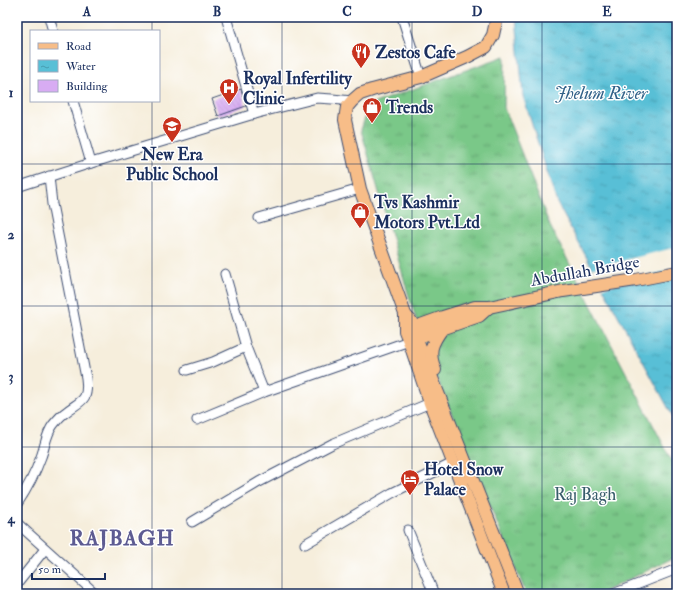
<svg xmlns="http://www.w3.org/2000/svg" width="694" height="611" font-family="'IM FELL Double Pica',serif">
	<defs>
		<pattern id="grass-tufts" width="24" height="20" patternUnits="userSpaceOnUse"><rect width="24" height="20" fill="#7ac888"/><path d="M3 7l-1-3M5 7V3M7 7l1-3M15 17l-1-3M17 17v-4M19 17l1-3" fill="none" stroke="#63a372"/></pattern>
		<pattern id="water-ripples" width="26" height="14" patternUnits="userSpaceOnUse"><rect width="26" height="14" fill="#58bfd6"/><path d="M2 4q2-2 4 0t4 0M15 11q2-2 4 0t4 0" fill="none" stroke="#489cb1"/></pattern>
		<pattern id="building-back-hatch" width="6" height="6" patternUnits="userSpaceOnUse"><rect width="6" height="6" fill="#d8acf3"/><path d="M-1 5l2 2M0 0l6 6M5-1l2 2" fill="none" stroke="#ae8cc8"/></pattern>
	</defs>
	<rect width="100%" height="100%" fill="#fff"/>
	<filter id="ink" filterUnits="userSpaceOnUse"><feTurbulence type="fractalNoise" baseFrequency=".025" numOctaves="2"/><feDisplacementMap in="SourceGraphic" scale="8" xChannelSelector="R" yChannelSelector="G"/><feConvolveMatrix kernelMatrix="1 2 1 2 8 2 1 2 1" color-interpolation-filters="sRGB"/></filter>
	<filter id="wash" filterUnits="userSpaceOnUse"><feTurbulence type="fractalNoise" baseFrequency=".012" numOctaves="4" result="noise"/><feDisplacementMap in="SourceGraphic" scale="16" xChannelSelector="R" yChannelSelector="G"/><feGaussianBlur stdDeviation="0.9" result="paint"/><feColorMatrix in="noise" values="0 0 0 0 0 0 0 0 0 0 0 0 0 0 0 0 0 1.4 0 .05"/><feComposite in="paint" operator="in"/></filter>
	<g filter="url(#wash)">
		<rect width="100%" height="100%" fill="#f6eedc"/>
		<path fill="url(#grass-tufts)" stroke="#4a7c73" d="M505,56L504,108L550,226L677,471V556L599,594H527L526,593L431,364L410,300L361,130L369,105Z"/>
		<path fill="url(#water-ripples)" stroke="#3a779a" d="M516,17H677V424L557,203L523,96Z"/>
		<path fill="#f6eedc" d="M677,247V268L601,288L590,269Z"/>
		<g id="blocks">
			<path fill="url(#building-back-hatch)" d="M241,89L246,106L218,116L212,99Z"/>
		</g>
	</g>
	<g filter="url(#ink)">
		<use href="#blocks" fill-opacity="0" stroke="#3c4c71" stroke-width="1"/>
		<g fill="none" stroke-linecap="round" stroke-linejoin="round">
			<g stroke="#3c4c71" stroke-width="11">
				<g id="minor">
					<path d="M49,17L53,31"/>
					<path d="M226,17L254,114"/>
					<path d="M402,17L421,77"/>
					<path d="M73,101L91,163"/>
					<path d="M17,187L91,163L254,114L317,98L332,99L352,101"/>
					<path d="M259,218L360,189"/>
					<path d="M225,274L246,347L264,392"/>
					<path d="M187,370L213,362L246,347"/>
					<path d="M197,420L264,392L409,341"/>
					<path d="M17,504C27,489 35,474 41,457C45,447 46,434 53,425C57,420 61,415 66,412C81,400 89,402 86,378L52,204L49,176"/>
					<path d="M192,522L259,482L332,444L430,403"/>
					<path d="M17,523L96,594"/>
					<path d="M408,530L434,594"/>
					<path d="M305,544L392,493L453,463"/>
					<path d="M17,584L45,549"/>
					<path d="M613,594L677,569"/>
				</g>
			</g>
			<g stroke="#3c4c71" stroke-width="14">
				<g id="major">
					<path d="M497,17L493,35L486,47L467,57L421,77L372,90L360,94L352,101L347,107L345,120L360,189L405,314V331L409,341L430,403L504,594"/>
					<path d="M405,315L411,321L416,338L430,373L518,594"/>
					<path d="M407,330L443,317L475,307H489L563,291L636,280L677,272"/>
					<path d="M410,340L479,316L489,307"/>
					<path d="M435,370C428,352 431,344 442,329"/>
				</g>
			</g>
			<use href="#minor" stroke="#fff" stroke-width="9"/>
			<use href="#major" stroke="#f7bd88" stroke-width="12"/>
		</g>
	</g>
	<path fill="none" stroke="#1b2f5e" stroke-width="1" stroke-opacity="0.55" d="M152,17V31M282,17V594M412,17V594M542,17V594M152,101V594M17,164H677M17,306H677M17,447H677"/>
	<defs>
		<g id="restaurant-pin" transform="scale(1)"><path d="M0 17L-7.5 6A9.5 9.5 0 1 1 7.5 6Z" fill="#c8321e" stroke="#fff"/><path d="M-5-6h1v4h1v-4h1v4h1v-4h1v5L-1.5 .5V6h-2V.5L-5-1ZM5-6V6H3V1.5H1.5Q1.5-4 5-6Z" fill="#fff"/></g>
		<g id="hospital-pin" transform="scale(1)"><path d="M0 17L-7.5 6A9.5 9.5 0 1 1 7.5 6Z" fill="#c8321e" stroke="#fff"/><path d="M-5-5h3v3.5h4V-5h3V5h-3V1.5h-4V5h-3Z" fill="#fff"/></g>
		<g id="shop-pin" transform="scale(1)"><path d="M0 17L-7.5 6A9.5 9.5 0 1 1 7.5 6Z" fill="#c8321e" stroke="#fff"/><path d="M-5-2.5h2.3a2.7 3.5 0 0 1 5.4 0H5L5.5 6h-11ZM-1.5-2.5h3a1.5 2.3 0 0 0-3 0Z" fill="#fff"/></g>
		<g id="school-pin" transform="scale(1)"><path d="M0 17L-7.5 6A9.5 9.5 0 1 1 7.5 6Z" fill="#c8321e" stroke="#fff"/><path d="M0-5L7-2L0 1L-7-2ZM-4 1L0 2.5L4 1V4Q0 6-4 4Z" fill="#fff"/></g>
		<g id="hotel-pin" transform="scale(1)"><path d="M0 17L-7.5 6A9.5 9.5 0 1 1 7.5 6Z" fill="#c8321e" stroke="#fff"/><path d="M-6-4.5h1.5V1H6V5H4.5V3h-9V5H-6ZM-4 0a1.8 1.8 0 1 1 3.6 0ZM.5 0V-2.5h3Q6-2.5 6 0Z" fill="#fff"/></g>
	</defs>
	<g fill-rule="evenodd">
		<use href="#restaurant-pin" x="361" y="52"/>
		<use href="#hospital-pin" x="229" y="88"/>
		<use href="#shop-pin" x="372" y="107"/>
		<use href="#school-pin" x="172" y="126"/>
		<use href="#shop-pin" x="360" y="212"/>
		<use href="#hotel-pin" x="410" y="479"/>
	</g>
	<g text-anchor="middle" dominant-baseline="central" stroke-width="3" stroke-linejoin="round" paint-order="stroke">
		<g font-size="17" font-weight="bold" fill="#1b2f5e" stroke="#fff" text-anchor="start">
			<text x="375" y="52">Zestos Cafe</text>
			<text x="243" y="78">Royal Infertility<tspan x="243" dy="20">Clinic</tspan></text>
			<text x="386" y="107">Trends</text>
			<text x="172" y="154" text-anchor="middle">New Era<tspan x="172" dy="20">Public School</tspan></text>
			<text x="374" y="202">Tvs Kashmir<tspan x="374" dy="20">Motors Pvt.Ltd</tspan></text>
			<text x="424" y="469">Hotel Snow<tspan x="424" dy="20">Palace</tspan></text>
		</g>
		<g font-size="17" fill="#1b2f5e" stroke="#fff">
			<text transform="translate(585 271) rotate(-10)">Abdullah Bridge</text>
		</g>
		<g font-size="17" fill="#385d6b" stroke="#fff">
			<text x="585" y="494">Raj Bagh</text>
		</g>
		<g font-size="18" font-style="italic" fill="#306188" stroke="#fff">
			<text x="601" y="93">Jhelum River</text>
		</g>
		<g font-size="21" font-weight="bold" letter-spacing="1" fill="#5d5b92" stroke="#fff">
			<text x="122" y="538">RAJBAGH</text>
		</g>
	</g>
	<rect width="694" height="611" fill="none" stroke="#fff" stroke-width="44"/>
	<rect x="30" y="30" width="130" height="72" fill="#ffffff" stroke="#a4acbf"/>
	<rect x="38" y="43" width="20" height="6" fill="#f7bd88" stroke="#a4acbf"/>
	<text x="66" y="50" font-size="12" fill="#1b2f5e">Road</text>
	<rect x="38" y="60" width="20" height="12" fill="url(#water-ripples)" stroke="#a4acbf"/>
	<text x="66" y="70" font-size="12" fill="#1b2f5e">Water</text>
	<rect x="38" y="80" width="20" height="12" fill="#d8acf3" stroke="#a4acbf"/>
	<text x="66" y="90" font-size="12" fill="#1b2f5e">Building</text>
	<path d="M32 573v6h73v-6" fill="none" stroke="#1b2f5e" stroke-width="2"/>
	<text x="38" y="573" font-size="12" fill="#1b2f5e" stroke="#ffffff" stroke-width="3" paint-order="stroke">50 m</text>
	<rect x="22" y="22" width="650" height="567" fill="none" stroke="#1b2f5e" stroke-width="1.5"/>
	<g font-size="13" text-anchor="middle" font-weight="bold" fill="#1b2f5e">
		<text x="87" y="16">A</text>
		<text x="217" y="16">B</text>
		<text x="347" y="16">C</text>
		<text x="477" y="16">D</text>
		<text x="607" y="16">E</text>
		<text x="11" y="97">1</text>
		<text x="11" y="239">2</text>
		<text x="11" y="381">3</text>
		<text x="11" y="523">4</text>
	</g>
</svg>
